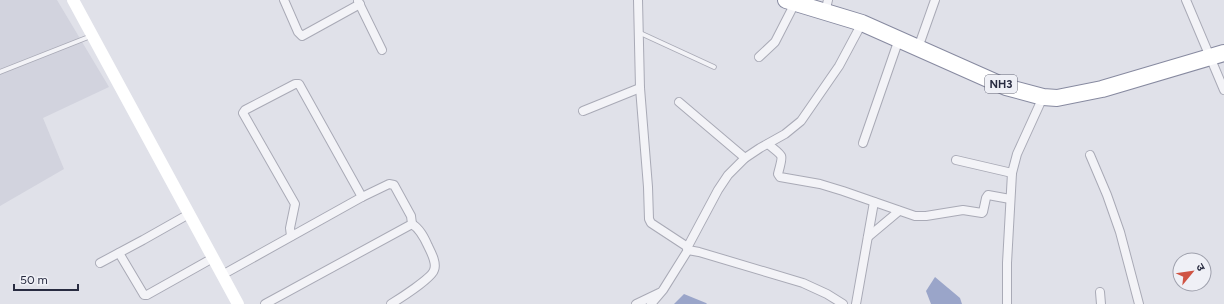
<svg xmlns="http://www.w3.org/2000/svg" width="1224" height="304" font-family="Figtree,'Noto Sans Devanagari',sans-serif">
	<rect width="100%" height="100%" fill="#e0e1e9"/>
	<path fill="#d2d3de" d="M0,0H57L109,87L43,118L64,169L0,206Z"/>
	<g fill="#9aa5c9">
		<path d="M935,277L960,298L962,304H931L926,291Z"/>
		<path d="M684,294L706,303L707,304H674Z"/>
	</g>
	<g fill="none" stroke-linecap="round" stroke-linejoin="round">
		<g stroke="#a9aab6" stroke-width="5.5">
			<g id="lane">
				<path d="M638,32L714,67"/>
				<path d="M0,72L91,36"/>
			</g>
		</g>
		<g stroke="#a9aab6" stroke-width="10">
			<g id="street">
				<path d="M284,0L298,32L302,36L360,4"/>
				<path d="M638,0L640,88L648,187L649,219L651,223L654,225L686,246L688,250L663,290L651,304"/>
				<path d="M1186,0L1224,90"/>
				<path d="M358,1L382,50"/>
				<path d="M825,12L828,0"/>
				<path d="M918,48L935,0"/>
				<path d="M759,57L775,42L795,3"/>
				<path d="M679,102L745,158"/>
				<path d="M583,111L640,88"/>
				<path d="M863,143L899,39"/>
				<path d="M768,144C785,158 783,153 778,174L780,177L820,184L843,191L915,216H926L963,210L982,213L983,212L986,198L988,195L1010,199"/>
				<path d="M1090,155L1107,195L1120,232L1139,304"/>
				<path d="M956,160L1012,173"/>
				<path d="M291,236L290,228L295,204L243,113L245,110L295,84H299L362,197"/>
				<path d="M868,237L899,211"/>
				<path d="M687,248L718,190L728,175L745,158L760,148L785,134L801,121L839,66L862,23"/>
				<path d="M688,250L699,252L803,283L827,294L843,304"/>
				<path d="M119,253L144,295H147L213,258"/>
				<path d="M100,263L143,240L189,214"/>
				<path d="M222,275L362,197L389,184L394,185L411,216L412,224L265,304"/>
				<path d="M1100,292L1101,304"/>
				<path d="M391,304C399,299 432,278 434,270C437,263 431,252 428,246C424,237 420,229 412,224"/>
				<path d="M636,304L659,293"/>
				<path d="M856,304L874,202"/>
				<path d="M1007,304V263L1012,173L1017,154L1043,97"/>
			</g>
		</g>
		<g stroke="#878aa0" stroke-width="18">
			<path id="highway" d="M786,0L862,23L1006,87L1043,97L1057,98L1102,89L1224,53"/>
		</g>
		<use href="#lane" stroke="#f3f3f7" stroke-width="4"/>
		<use href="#street" stroke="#f3f3f7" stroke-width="8"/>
		<path stroke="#fff" stroke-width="12" d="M73,0L238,304"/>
		<use href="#highway" stroke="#fff" stroke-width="16"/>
	</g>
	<g text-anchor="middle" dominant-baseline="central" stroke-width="3" stroke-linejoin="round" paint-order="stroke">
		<rect fill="#eff0f6" stroke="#646677" stroke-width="1" x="985" y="75" width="32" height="18" rx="3"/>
		<g font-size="11" font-weight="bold" fill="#282b40">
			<text x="1001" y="84">NH3</text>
		</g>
	</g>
	<g transform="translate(1192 272) rotate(61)"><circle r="19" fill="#eff0f6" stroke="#9fa1ad"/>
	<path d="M0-3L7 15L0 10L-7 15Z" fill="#cf5343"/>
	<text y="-6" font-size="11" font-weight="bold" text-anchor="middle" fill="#282b40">उ</text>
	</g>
	<path d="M14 284v6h64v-6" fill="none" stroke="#282b40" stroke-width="2"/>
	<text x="20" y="284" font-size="12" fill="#282b40" stroke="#eff0f6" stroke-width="3" paint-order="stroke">50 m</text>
</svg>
